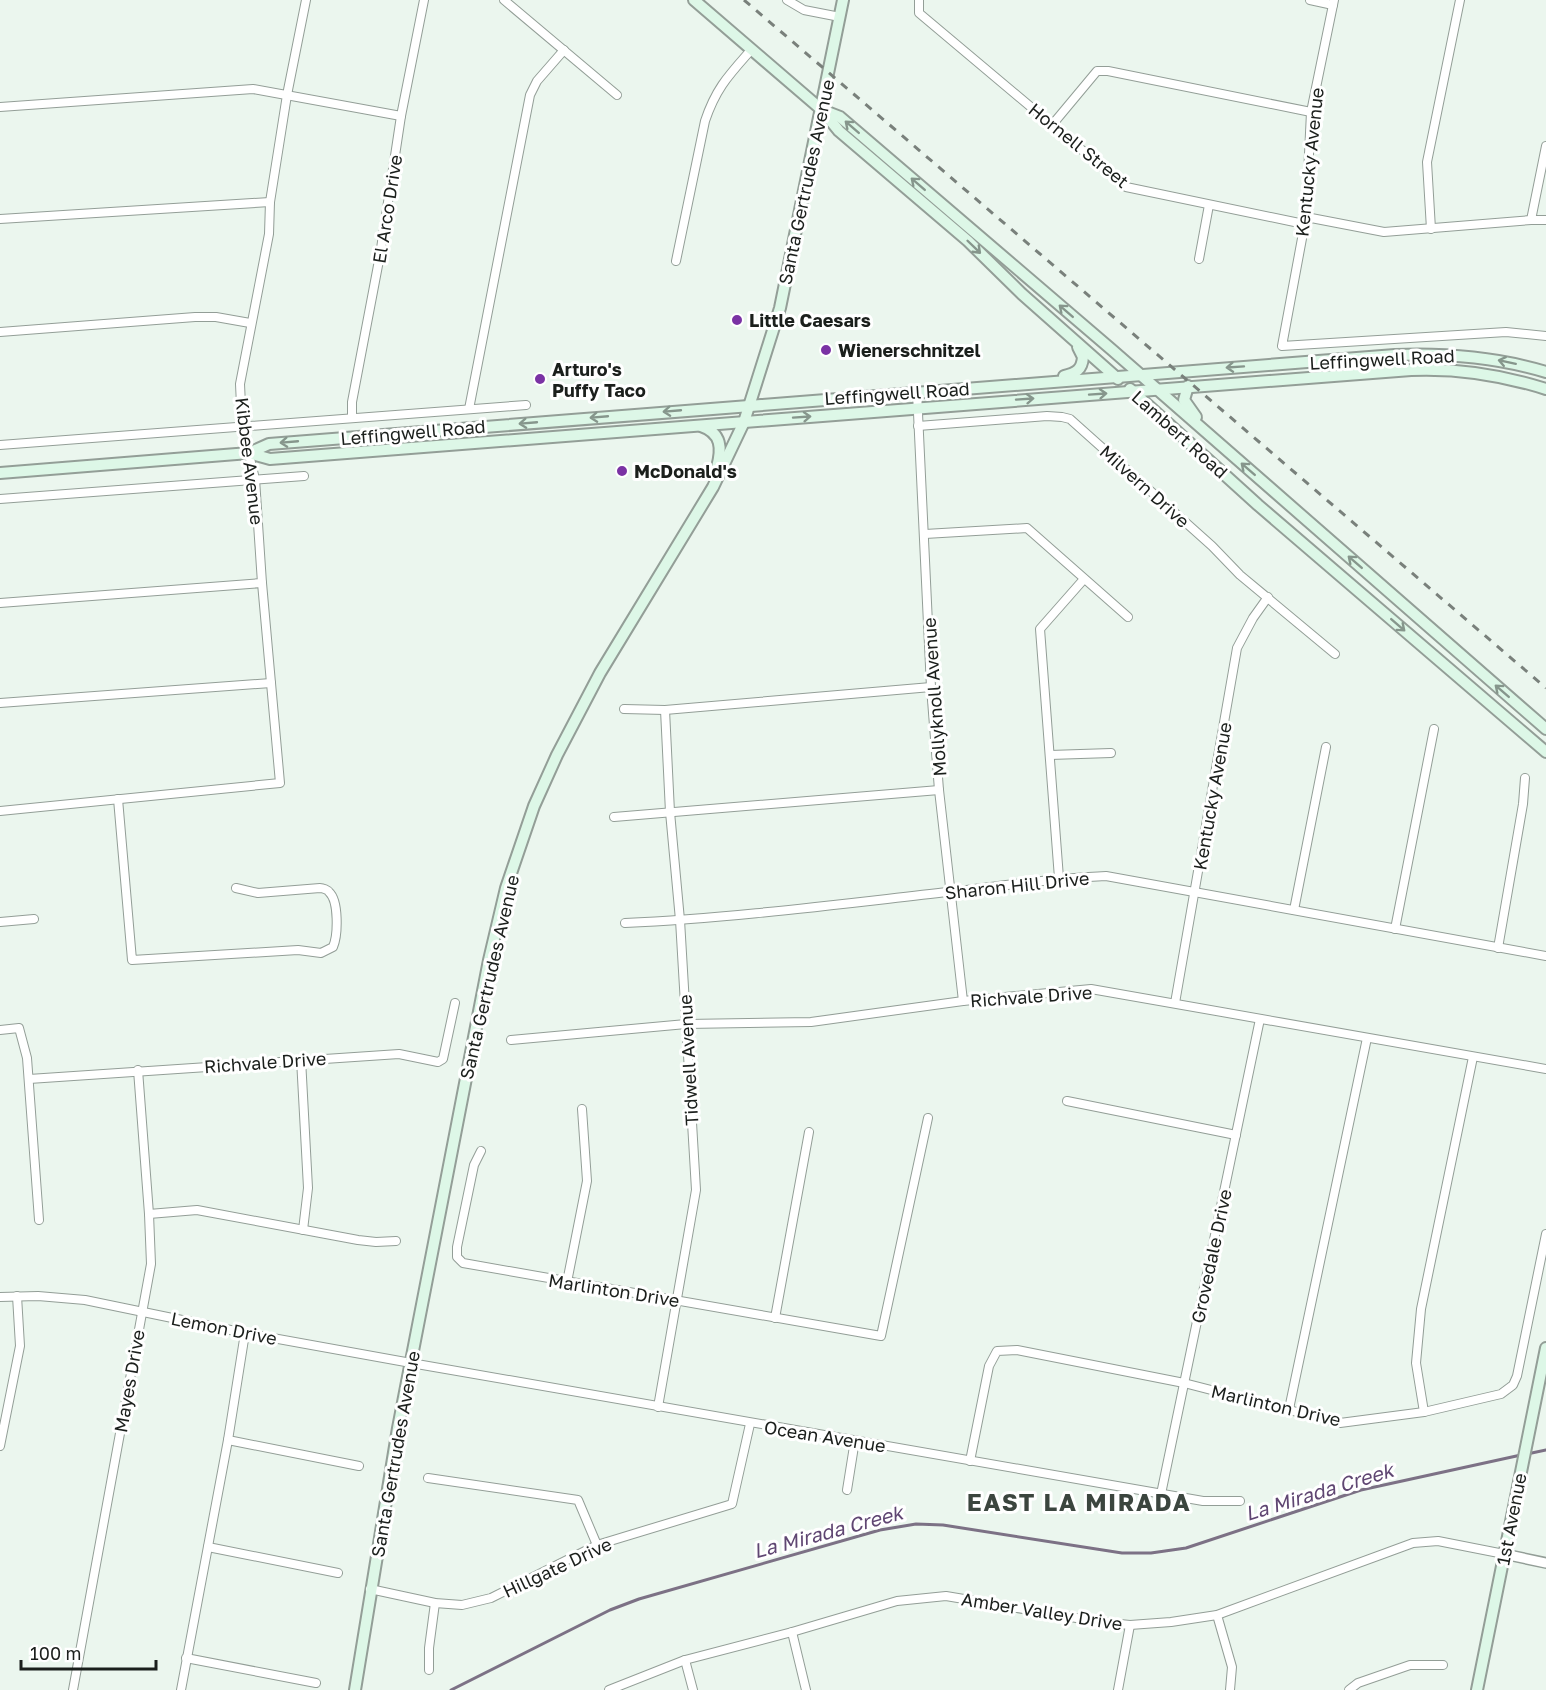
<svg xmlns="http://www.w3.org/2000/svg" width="1546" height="1690" font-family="'Golos Text',sans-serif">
	<rect width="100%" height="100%" fill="#ebf6ee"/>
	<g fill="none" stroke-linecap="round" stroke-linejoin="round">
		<g stroke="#7c7185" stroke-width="3">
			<path d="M1527,1454L1546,1450"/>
			<path d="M451,1690L610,1610L639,1599L880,1530L916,1524L943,1525L1122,1553H1151L1186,1548L1361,1490L1521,1455"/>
		</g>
		<g stroke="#939e97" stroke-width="10">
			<g id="minor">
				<path d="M504,0L617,95"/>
				<path d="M787,0L804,10L840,17"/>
				<path d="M919,0V13L1126,187L1304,224"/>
				<path d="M1310,0L1333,5"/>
				<path d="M1334,0L1311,112L1306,217L1282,346L1506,332L1546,336"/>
				<path d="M0,107L253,89L401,116"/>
				<path d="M1052,125L1097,71H1108L1311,112"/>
				<path d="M1306,217L1384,232L1531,220H1546"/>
				<path d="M0,219L270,202"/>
				<path d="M1531,220L1546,146"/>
				<path d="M1431,229L1427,162L1460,0"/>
				<path d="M1199,259L1209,205"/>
				<path d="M676,261L705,121C716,88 729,75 751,50"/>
				<path d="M0,332L195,317H216L250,323"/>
				<path d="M917,392L931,687L939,790L963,1001"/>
				<path d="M469,409L530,95L537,81L564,50"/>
				<path d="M352,418V402L380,255L401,116L424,0"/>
				<path d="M918,426L1047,416L1062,417L1070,419L1212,546L1240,575L1335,654"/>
				<path d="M0,445L526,405"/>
				<path d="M0,499L304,476"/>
				<path d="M925,534L1027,528L1128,617"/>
				<path d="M0,603L262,583"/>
				<path d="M0,703L271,683"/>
				<path d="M624,709L665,710L931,687"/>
				<path d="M1050,755L1111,753"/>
				<path d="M118,799L132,960L298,950L321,953L333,947C338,935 339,901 329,892C328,890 323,888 320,888L258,893L236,888"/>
				<path d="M0,811L280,783L262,583L255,479L242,426L240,384L269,234L270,202L287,95L306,0"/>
				<path d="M614,817L939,790"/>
				<path d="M1059,878L1040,629L1084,579"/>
				<path d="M1294,910L1326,747"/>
				<path d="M0,922L34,919"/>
				<path d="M625,923C733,918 840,904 948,892C1001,886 1053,878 1106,876L1546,956"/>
				<path d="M1395,929L1434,729"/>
				<path d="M1498,948L1523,804L1525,778"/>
				<path d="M1175,1003L1237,648L1253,618L1268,597"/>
				<path d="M0,1030L19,1028L27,1058L39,1220"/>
				<path d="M511,1040L686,1024L811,1022L963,1001L1091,989L1546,1069"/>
				<path d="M301,1059L308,1188L303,1230"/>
				<path d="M29,1079L399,1054L438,1062L443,1059L455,1003"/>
				<path d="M1067,1101L1236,1135"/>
				<path d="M481,1151L474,1165L457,1247V1257L463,1263L881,1336L928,1118"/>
				<path d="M149,1214L197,1210L358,1240L376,1242L396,1241"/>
				<path d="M567,1282L587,1181L582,1109"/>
				<path d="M0,1297L38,1296L85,1300L245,1333L411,1363L1203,1501H1240"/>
				<path d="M775,1318L809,1132"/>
				<path d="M658,1407L696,1190L680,920L670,812L665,710"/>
				<path d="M1289,1409L1367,1038"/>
				<path d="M1424,1412L1416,1363L1421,1309L1473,1057"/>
				<path d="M228,1440L359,1466"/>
				<path d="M0,1446L20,1346L17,1296"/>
				<path d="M970,1461L989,1366L997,1351L1017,1350L1184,1383L1340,1423L1424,1412L1501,1394L1513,1385L1517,1376L1546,1234"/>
				<path d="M428,1478L578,1500L597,1545"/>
				<path d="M847,1490L855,1440"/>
				<path d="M1161,1494L1260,1019"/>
				<path d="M208,1547L338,1573"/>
				<path d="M370,1589L435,1603L462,1605L491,1598L597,1545L732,1504L750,1424"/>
				<path d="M1217,1615L1232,1667L1230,1690"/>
				<path d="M792,1632L806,1690"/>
				<path d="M186,1658L316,1683"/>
				<path d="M685,1660L693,1690"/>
				<path d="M429,1670V1648L435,1603"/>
				<path d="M73,1690L151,1264L149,1214L138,1070"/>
				<path d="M181,1690L228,1440L245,1333"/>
				<path d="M609,1690L685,1660L792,1632L897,1601L946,1596L1100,1622L1130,1625L1171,1622L1217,1615L1413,1543L1438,1541L1504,1554"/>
				<path d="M1118,1690L1130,1625"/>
				<path d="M1349,1690L1358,1683L1410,1665H1443"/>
			</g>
		</g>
		<g stroke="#939e97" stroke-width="12">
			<path id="tertiary" d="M1504,1554L1546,1563"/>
		</g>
		<g stroke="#939e97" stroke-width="14">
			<g id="secondary">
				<path d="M694,0L822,110L839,131L968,241L1022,294L1118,379"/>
				<path d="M822,110L840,117L1111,349L1546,729"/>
				<path d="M1064,376C1076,373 1082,370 1083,357L1078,347"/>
				<path d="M1188,386L1184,400L1196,417"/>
				<path d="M1130,389L1258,505L1546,752"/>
				<path d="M701,426C722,433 722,449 717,467"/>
				<path d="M249,453L269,444L1395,355C1447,353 1496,357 1546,372"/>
				<path d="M0,473L249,453L270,459L1411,370C1457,368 1502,375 1546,389"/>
				<path d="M355,1690L398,1428L489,960L506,888L534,806L557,755L600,673L713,487L744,422L780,308L843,0"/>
				<path d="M1477,1690L1546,1348"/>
			</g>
		</g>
		<use href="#minor" stroke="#fff" stroke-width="8"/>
		<use href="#tertiary" stroke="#fff" stroke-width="9"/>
		<use href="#secondary" stroke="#ddf7e7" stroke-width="10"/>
		<path stroke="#79807b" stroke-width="3" stroke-dasharray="8 8" stroke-linecap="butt" d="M744,0L1546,688"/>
	</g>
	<defs><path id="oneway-shaft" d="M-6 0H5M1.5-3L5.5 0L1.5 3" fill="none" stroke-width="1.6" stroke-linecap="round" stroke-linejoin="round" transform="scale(1.5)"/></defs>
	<g stroke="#86968c">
		<use href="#oneway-shaft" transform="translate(852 127) rotate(-139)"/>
		<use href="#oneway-shaft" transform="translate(918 184) rotate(-139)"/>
		<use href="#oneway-shaft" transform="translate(974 247) rotate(44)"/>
		<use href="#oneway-shaft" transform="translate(1066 311) rotate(-139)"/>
		<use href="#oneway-shaft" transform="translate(1507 362) rotate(-168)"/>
		<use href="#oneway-shaft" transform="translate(1235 367) rotate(176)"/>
		<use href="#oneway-shaft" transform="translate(1098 394) rotate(-4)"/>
		<use href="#oneway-shaft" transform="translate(1025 399) rotate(-4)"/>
		<use href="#oneway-shaft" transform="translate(672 411) rotate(175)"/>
		<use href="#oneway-shaft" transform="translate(599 417) rotate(175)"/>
		<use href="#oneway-shaft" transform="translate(802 417) rotate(-4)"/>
		<use href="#oneway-shaft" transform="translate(528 423) rotate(175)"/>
		<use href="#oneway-shaft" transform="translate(289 442) rotate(175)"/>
		<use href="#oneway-shaft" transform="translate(1248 469) rotate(-139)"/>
		<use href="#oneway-shaft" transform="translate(1355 562) rotate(-139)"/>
		<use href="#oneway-shaft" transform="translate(1398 625) rotate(41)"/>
		<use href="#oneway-shaft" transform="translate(1502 691) rotate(-139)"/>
	</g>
	<g fill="#7a32a4" stroke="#fff" stroke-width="2">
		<circle cx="737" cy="320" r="6"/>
		<circle cx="826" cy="350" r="6"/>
		<circle cx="540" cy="379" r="6"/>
		<circle cx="622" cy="471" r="6"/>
	</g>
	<g text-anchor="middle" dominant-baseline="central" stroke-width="6" stroke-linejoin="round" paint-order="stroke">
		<g font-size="18" fill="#1b1f1c" stroke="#fff">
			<text transform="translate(1079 145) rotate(39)">Hornell Street</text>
			<text transform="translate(1309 162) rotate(-84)">Kentucky Avenue</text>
			<text transform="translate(806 182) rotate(-78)">Santa Gertrudes Avenue</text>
			<text transform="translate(387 209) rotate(-81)">El Arco Drive</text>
			<text transform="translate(1382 359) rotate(-3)">Leffingwell Road</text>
			<text transform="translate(897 393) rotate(-4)">Leffingwell Road</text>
			<text transform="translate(413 432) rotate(-5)">Leffingwell Road</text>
			<text transform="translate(1180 434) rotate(42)">Lambert Road</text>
			<text transform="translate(250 461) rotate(83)">Kibbee Avenue</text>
			<text transform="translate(1145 486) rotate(42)">Milvern Drive</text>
			<text transform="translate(934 697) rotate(-94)">Mollyknoll Avenue</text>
			<text transform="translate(1212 796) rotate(-80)">Kentucky Avenue</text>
			<text transform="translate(1017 885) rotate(-6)">Sharon Hill Drive</text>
			<text transform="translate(489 977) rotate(-77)">Santa Gertrudes Avenue</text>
			<text transform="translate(1031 996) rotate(-4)">Richvale Drive</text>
			<text transform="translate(688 1060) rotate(-93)">Tidwell Avenue</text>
			<text transform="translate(265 1062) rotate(-4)">Richvale Drive</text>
			<text transform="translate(1211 1256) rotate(-78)">Grovedale Drive</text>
			<text transform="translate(614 1290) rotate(9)">Marlinton Drive</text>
			<text transform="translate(224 1328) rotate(11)">Lemon Drive</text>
			<text transform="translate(129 1381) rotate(-80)">Mayes Drive</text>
			<text transform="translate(1276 1405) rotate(13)">Marlinton Drive</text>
			<text transform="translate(825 1436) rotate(9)">Ocean Avenue</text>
			<text transform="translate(395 1454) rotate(-80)">Santa Gertrudes Avenue</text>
			<text transform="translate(1511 1519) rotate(-79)">1st Avenue</text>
			<text transform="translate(557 1567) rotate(-25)">Hillgate Drive</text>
			<text transform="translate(1042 1611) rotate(9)">Amber Valley Drive</text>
		</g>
		<g font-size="18" font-weight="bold" fill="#1b1f1c" stroke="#fff" text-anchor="start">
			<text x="749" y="320">Little Caesars</text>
			<text x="838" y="350">Wienerschnitzel</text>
			<text x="552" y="369">Arturo's<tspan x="552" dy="21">Puffy Taco</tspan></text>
			<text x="634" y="471">McDonald's</text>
		</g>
		<g font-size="20" font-style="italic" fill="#5f4672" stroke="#fff">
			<text transform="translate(1319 1491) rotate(-17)">La Mirada Creek</text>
			<text transform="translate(828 1531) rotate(-15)">La Mirada Creek</text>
		</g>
		<g font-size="24" font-weight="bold" letter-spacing="1.5" fill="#3b453e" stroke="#fff">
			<text x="1079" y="1501">EAST LA MIRADA</text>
		</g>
	</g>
	<path d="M21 1660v9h135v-9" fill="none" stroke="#1b1f1c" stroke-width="3"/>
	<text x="30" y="1660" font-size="18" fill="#1b1f1c" stroke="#ffffff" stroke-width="4.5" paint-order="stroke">100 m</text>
</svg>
